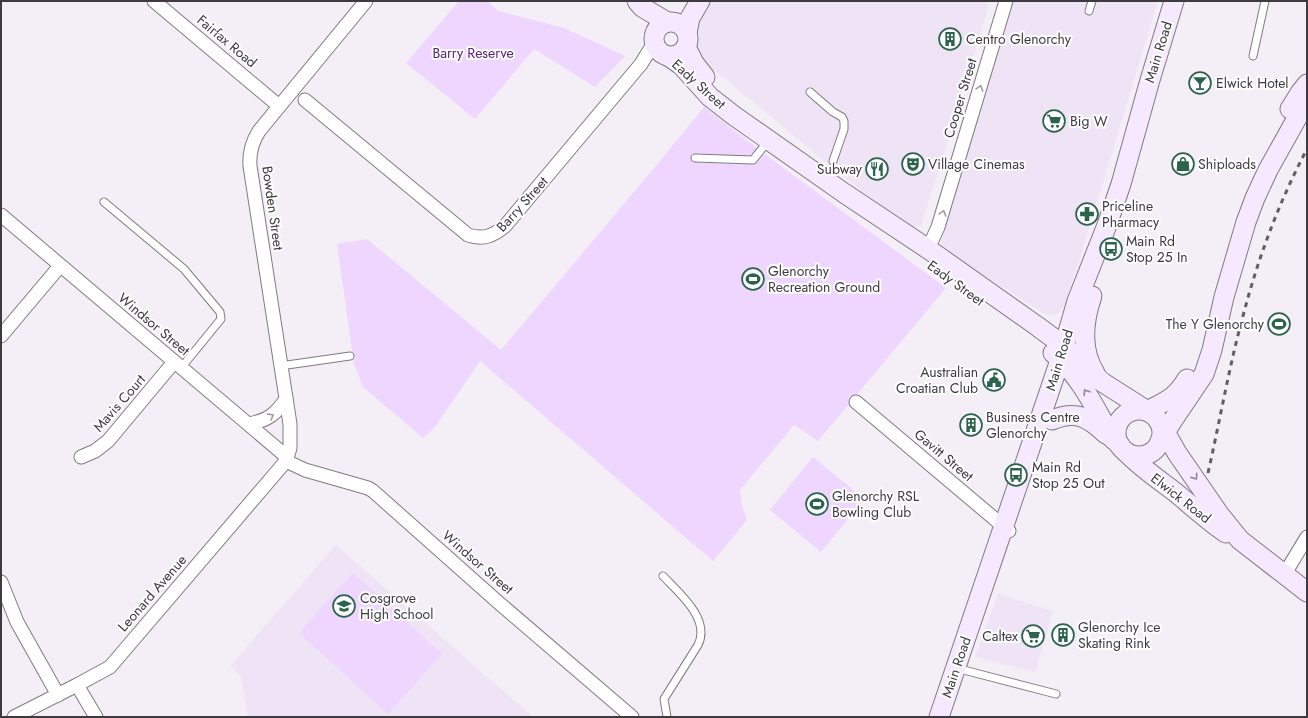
<svg xmlns="http://www.w3.org/2000/svg" width="1308" height="718" font-family="Jost,sans-serif">
	<rect width="100%" height="100%" fill="#f4eef7"/>
	<g fill="#eee4f5">
		<path d="M709,1H990L954,122L921,225L912,229L868,196L838,172L697,56L694,21Z"/>
		<path d="M1014,1H1158L1080,258L1064,307L1059,313L1048,316L940,248L942,237Z"/>
		<path d="M336,545L533,717H248L241,676L230,666Z"/>
		<path d="M998,594L1053,611L1035,672L975,657Z"/>
	</g>
	<g fill="#efd6fe">
		<path d="M459,1H488L498,11L564,28L625,56L595,87L534,49L475,119L406,63Z"/>
		<path d="M704,107L758,149L946,288L818,441L794,425L740,490L741,502L747,520L713,561L480,361L435,427L423,438L363,387L354,364L337,244L367,239L501,350L660,161Z"/>
		<path d="M813,457L864,499L821,552L770,510Z"/>
		<path d="M353,573L442,654L388,714L299,633Z"/>
	</g>
	<g fill="none" stroke-linecap="round" stroke-linejoin="round">
		<g stroke="#807b83" stroke-width="9">
			<g id="lane">
				<path d="M1089,11L1092,1"/>
				<path d="M1253,56L1265,1"/>
				<path d="M810,92L833,112L842,117L844,121V129L833,161"/>
				<path d="M695,158L753,160L768,141"/>
				<path d="M104,202L184,269L220,312L221,319L181,368"/>
				<path d="M280,366L350,356"/>
				<path d="M663,576C679,593 711,619 698,645L664,699L667,717"/>
				<path d="M956,668L1056,694"/>
			</g>
		</g>
		<g stroke="#807b83" stroke-width="15">
			<g id="street">
				<path d="M154,1L279,106"/>
				<path d="M305,100L468,235C483,240 493,236 505,226L641,64L654,43"/>
				<path d="M1,215L287,457"/>
				<path d="M928,249L938,227L1006,1"/>
				<path d="M1,336L60,266"/>
				<path d="M856,402L1009,531"/>
				<path d="M249,424C268,420 275,415 286,399"/>
				<path d="M81,457L95,451L108,441L174,362"/>
				<path d="M286,461L305,470L368,488L373,491L499,603L632,717"/>
				<path d="M1284,575L1307,537"/>
				<path d="M1,582L17,622L58,695"/>
				<path d="M77,685L96,717"/>
				<path d="M14,717L77,685L110,667L286,461L290,448V424L250,166C249,153 252,142 259,131L366,1"/>
			</g>
		</g>
		<g stroke="#807b83" stroke-width="21">
			<g id="secondary">
				<path d="M637,1L642,7L667,22"/>
				<circle cx="671" cy="39" r="17"/>
				<path d="M687,33L690,18L700,1"/>
				<path d="M686,47L694,63L705,77"/>
				<path d="M668,56L681,65L710,97L733,115L844,193L928,249L1037,326L1064,346L1102,382L1146,410"/>
				<path d="M1290,109L1300,93L1307,84"/>
				<path d="M1092,296C1083,322 1080,349 1095,373"/>
				<path d="M1053,353C1080,375 1095,408 1112,438L1120,445"/>
				<circle cx="1139" cy="433" r="23"/>
				<path d="M1147,411C1166,401 1175,399 1187,379"/>
				<path d="M1052,420C1076,410 1088,417 1106,434"/>
				<path d="M1160,423L1177,453L1219,514L1240,540L1307,592"/>
				<path d="M1160,441L1171,423L1204,374L1212,350L1224,297L1246,222L1255,198L1268,170L1307,100"/>
				<path d="M1125,451C1140,467 1158,479 1175,492C1192,506 1208,521 1226,533"/>
				<path d="M939,717L1060,360L1077,301L1107,225L1121,184L1150,80L1174,1"/>
			</g>
		</g>
		<use href="#lane" stroke="#fff" stroke-width="7"/>
		<use href="#street" stroke="#fff" stroke-width="13"/>
		<use href="#secondary" stroke="#f6e8fe" stroke-width="19"/>
		<path stroke="#615e63" stroke-width="3" stroke-dasharray="5 5" stroke-linecap="butt" d="M1208,473C1220,420 1229,367 1243,316C1258,258 1279,202 1307,149"/>
	</g>
	<defs><path id="oneway-chevron" d="M-2-3.5L2.5 0L-2 3.5" fill="none" stroke-width="1.6" stroke-linecap="round" stroke-linejoin="round"/></defs>
	<g stroke="#9e9d9f">
		<use href="#oneway-chevron" transform="translate(980 88) rotate(-73)"/>
		<use href="#oneway-chevron" transform="translate(943 213) rotate(-73)"/>
		<use href="#oneway-chevron" transform="translate(271 416) rotate(-32)"/>
	</g>
	<g stroke="#908995">
		<use href="#oneway-chevron" transform="translate(1086 392) rotate(-122)"/>
		<use href="#oneway-chevron" transform="translate(1195 477) rotate(55)"/>
	</g>
	<defs>
		<g id="building-ring" transform="scale(1.15)"><circle r="9.5" fill="#fefdff" stroke="#2c634b" stroke-width="1.5"/><path d="M-4-6H4V6H1V3H-1V6H-4ZM-2.5-4.3h1.7v1.8h-1.7ZM.8-4.3h1.7v1.8H.8ZM-2.5-1h1.7V.8h-1.7ZM.8-1h1.7V.8H.8Z" fill="#2c634b"/></g>
		<g id="bar-ring" transform="scale(1.15)"><circle r="9.5" fill="#fefdff" stroke="#2c634b" stroke-width="1.5"/><path d="M-6-5H6L.8 .8V4.5H3.5V6h-7V4.5H-.8V.8Z" fill="#2c634b"/></g>
		<g id="supermarket-ring" transform="scale(1.15)"><circle r="9.5" fill="#fefdff" stroke="#2c634b" stroke-width="1.5"/><path d="M-6-5.5h2.5l.6 2H6L4.5 2H-2.5L-4.4-4H-6ZM-1.5 3.2a1.3 1.3 0 1 0 .1 0ZM3 3.2a1.3 1.3 0 1 0 .1 0Z" fill="#2c634b"/></g>
		<g id="theatre-ring" transform="scale(1.15)"><circle r="9.5" fill="#fefdff" stroke="#2c634b" stroke-width="1.5"/><path d="M-5-5.5Q0-4 5-5.5V0Q5 5 0 6Q-5 5-5 0ZM-3.3-2.5H-1v1.5H-3.3ZM1-2.5H3.3v1.5H1ZM-2.8 1Q0 5.5 2.8 1Z" fill="#2c634b"/></g>
		<g id="shop-ring" transform="scale(1.15)"><circle r="9.5" fill="#fefdff" stroke="#2c634b" stroke-width="1.5"/><path d="M-5-2.5h2.3a2.7 3.5 0 0 1 5.4 0H5L5.5 6h-11ZM-1.5-2.5h3a1.5 2.3 0 0 0-3 0Z" fill="#2c634b"/></g>
		<g id="restaurant-ring" transform="scale(1.15)"><circle r="9.5" fill="#fefdff" stroke="#2c634b" stroke-width="1.5"/><path d="M-5-6h1v4h1v-4h1v4h1v-4h1v5L-1.5 .5V6h-2V.5L-5-1ZM5-6V6H3V1.5H1.5Q1.5-4 5-6Z" fill="#2c634b"/></g>
		<g id="pharmacy-ring" transform="scale(1.15)"><circle r="9.5" fill="#fefdff" stroke="#2c634b" stroke-width="1.5"/><path d="M-2-6h4v4h4v4h-4v4h-4v-4h-4v-4h4Z" fill="#2c634b"/></g>
		<g id="bus-ring" transform="scale(1.15)"><circle r="9.5" fill="#fefdff" stroke="#2c634b" stroke-width="1.5"/><path d="M-5-6H5V4H4V6H2V4H-2V6H-4V4H-5ZM-3.5-4V0h7V-4ZM-3.5 1.2v1.5H-2V1.2ZM2 1.2v1.5H3.5V1.2Z" fill="#2c634b"/></g>
		<g id="stadium-ring" transform="scale(1.15)"><circle r="9.5" fill="#fefdff" stroke="#2c634b" stroke-width="1.5"/><path d="M0-5a6.5 5 0 1 0 0 10a6.5 5 0 1 0 0-10ZM-3.5-1.8h7v3.6h-7Z" fill="#2c634b"/></g>
		<g id="civic-ring" transform="scale(1.15)"><circle r="9.5" fill="#fefdff" stroke="#2c634b" stroke-width="1.5"/><path d="M-.6-6.5H3V-4.5H.6V-3L4-1V1h2V6H-6V1h2V-1L-.6-3ZM-1.2 2.5V6h2.4V2.5Z" fill="#2c634b"/></g>
		<g id="school-ring" transform="scale(1.15)"><circle r="9.5" fill="#fefdff" stroke="#2c634b" stroke-width="1.5"/><path d="M0-5L7-2L0 1L-7-2ZM-4 1L0 2.5L4 1V4Q0 6-4 4Z" fill="#2c634b"/></g>
	</defs>
	<g fill-rule="evenodd">
		<use href="#building-ring" x="950" y="39"/>
		<use href="#bar-ring" x="1200" y="83"/>
		<use href="#supermarket-ring" x="1054" y="121"/>
		<use href="#theatre-ring" x="913" y="164"/>
		<use href="#shop-ring" x="1183" y="164"/>
		<use href="#restaurant-ring" x="877" y="169"/>
		<use href="#pharmacy-ring" x="1087" y="214"/>
		<use href="#bus-ring" x="1111" y="249"/>
		<use href="#stadium-ring" x="753" y="279"/>
		<use href="#stadium-ring" x="1279" y="324"/>
		<use href="#civic-ring" x="994" y="380"/>
		<use href="#building-ring" x="971" y="425"/>
		<use href="#bus-ring" x="1016" y="475"/>
		<use href="#stadium-ring" x="817" y="504"/>
		<use href="#school-ring" x="344" y="606"/>
		<use href="#building-ring" x="1063" y="635"/>
		<use href="#supermarket-ring" x="1033" y="636"/>
	</g>
	<g text-anchor="middle" dominant-baseline="central" stroke-width="4" stroke-linejoin="round" paint-order="stroke">
		<g font-size="14" fill="#3d3b3f" stroke="#fefdff" text-anchor="start">
			<text x="966" y="39">Centro Glenorchy</text>
			<text x="1216" y="83">Elwick Hotel</text>
			<text x="1070" y="121">Big W</text>
			<text x="928" y="164">Village Cinemas</text>
			<text x="1198" y="164">Shiploads</text>
			<text x="862" y="169" text-anchor="end">Subway</text>
			<text x="1102" y="206">Priceline<tspan x="1102" dy="16">Pharmacy</tspan></text>
			<text x="1126" y="241">Main Rd<tspan x="1126" dy="16">Stop 25 In</tspan></text>
			<text x="768" y="271">Glenorchy<tspan x="768" dy="16">Recreation Ground</tspan></text>
			<text x="1264" y="324" text-anchor="end">The Y Glenorchy</text>
			<text x="978" y="372" text-anchor="end">Australian<tspan x="978" dy="16">Croatian Club</tspan></text>
			<text x="986" y="417">Business Centre<tspan x="986" dy="16">Glenorchy</tspan></text>
			<text x="1032" y="467">Main Rd<tspan x="1032" dy="16">Stop 25 Out</tspan></text>
			<text x="832" y="496">Glenorchy RSL<tspan x="832" dy="16">Bowling Club</tspan></text>
			<text x="360" y="598">Cosgrove<tspan x="360" dy="16">High School</tspan></text>
			<text x="1078" y="627">Glenorchy Ice<tspan x="1078" dy="16">Skating Rink</tspan></text>
			<text x="1018" y="636" text-anchor="end">Caltex</text>
		</g>
		<g font-size="14" fill="#3d3b3f" stroke="#fefdff">
			<text transform="translate(227 41) rotate(40)">Fairfax Road</text>
			<text transform="translate(1158 52) rotate(-73)">Main Road</text>
			<text transform="translate(699 84) rotate(42)">Eady Street</text>
			<text transform="translate(960 98) rotate(-73)">Cooper Street</text>
			<text transform="translate(522 204) rotate(-48)">Barry Street</text>
			<text transform="translate(273 208) rotate(82)">Bowden Street</text>
			<text transform="translate(956 283) rotate(36)">Eady Street</text>
			<text transform="translate(154 324) rotate(40)">Windsor Street</text>
			<text transform="translate(1059 360) rotate(-73)">Main Road</text>
			<text transform="translate(119 403) rotate(-49)">Mavis Court</text>
			<text transform="translate(944 455) rotate(40)">Gavitt Street</text>
			<text transform="translate(1181 498) rotate(38)">Elwick Road</text>
			<text transform="translate(478 562) rotate(41)">Windsor Street</text>
			<text transform="translate(152 593) rotate(-49)">Leonard Avenue</text>
			<text transform="translate(956 667) rotate(-71)">Main Road</text>
		</g>
		<g font-size="14" fill="#5c2379" stroke="#fefdff">
			<text x="473" y="53">Barry Reserve</text>
		</g>
	</g>
	<rect width="1308" height="718" fill="none" stroke="#3d3b3f" stroke-width="4"/>
</svg>
